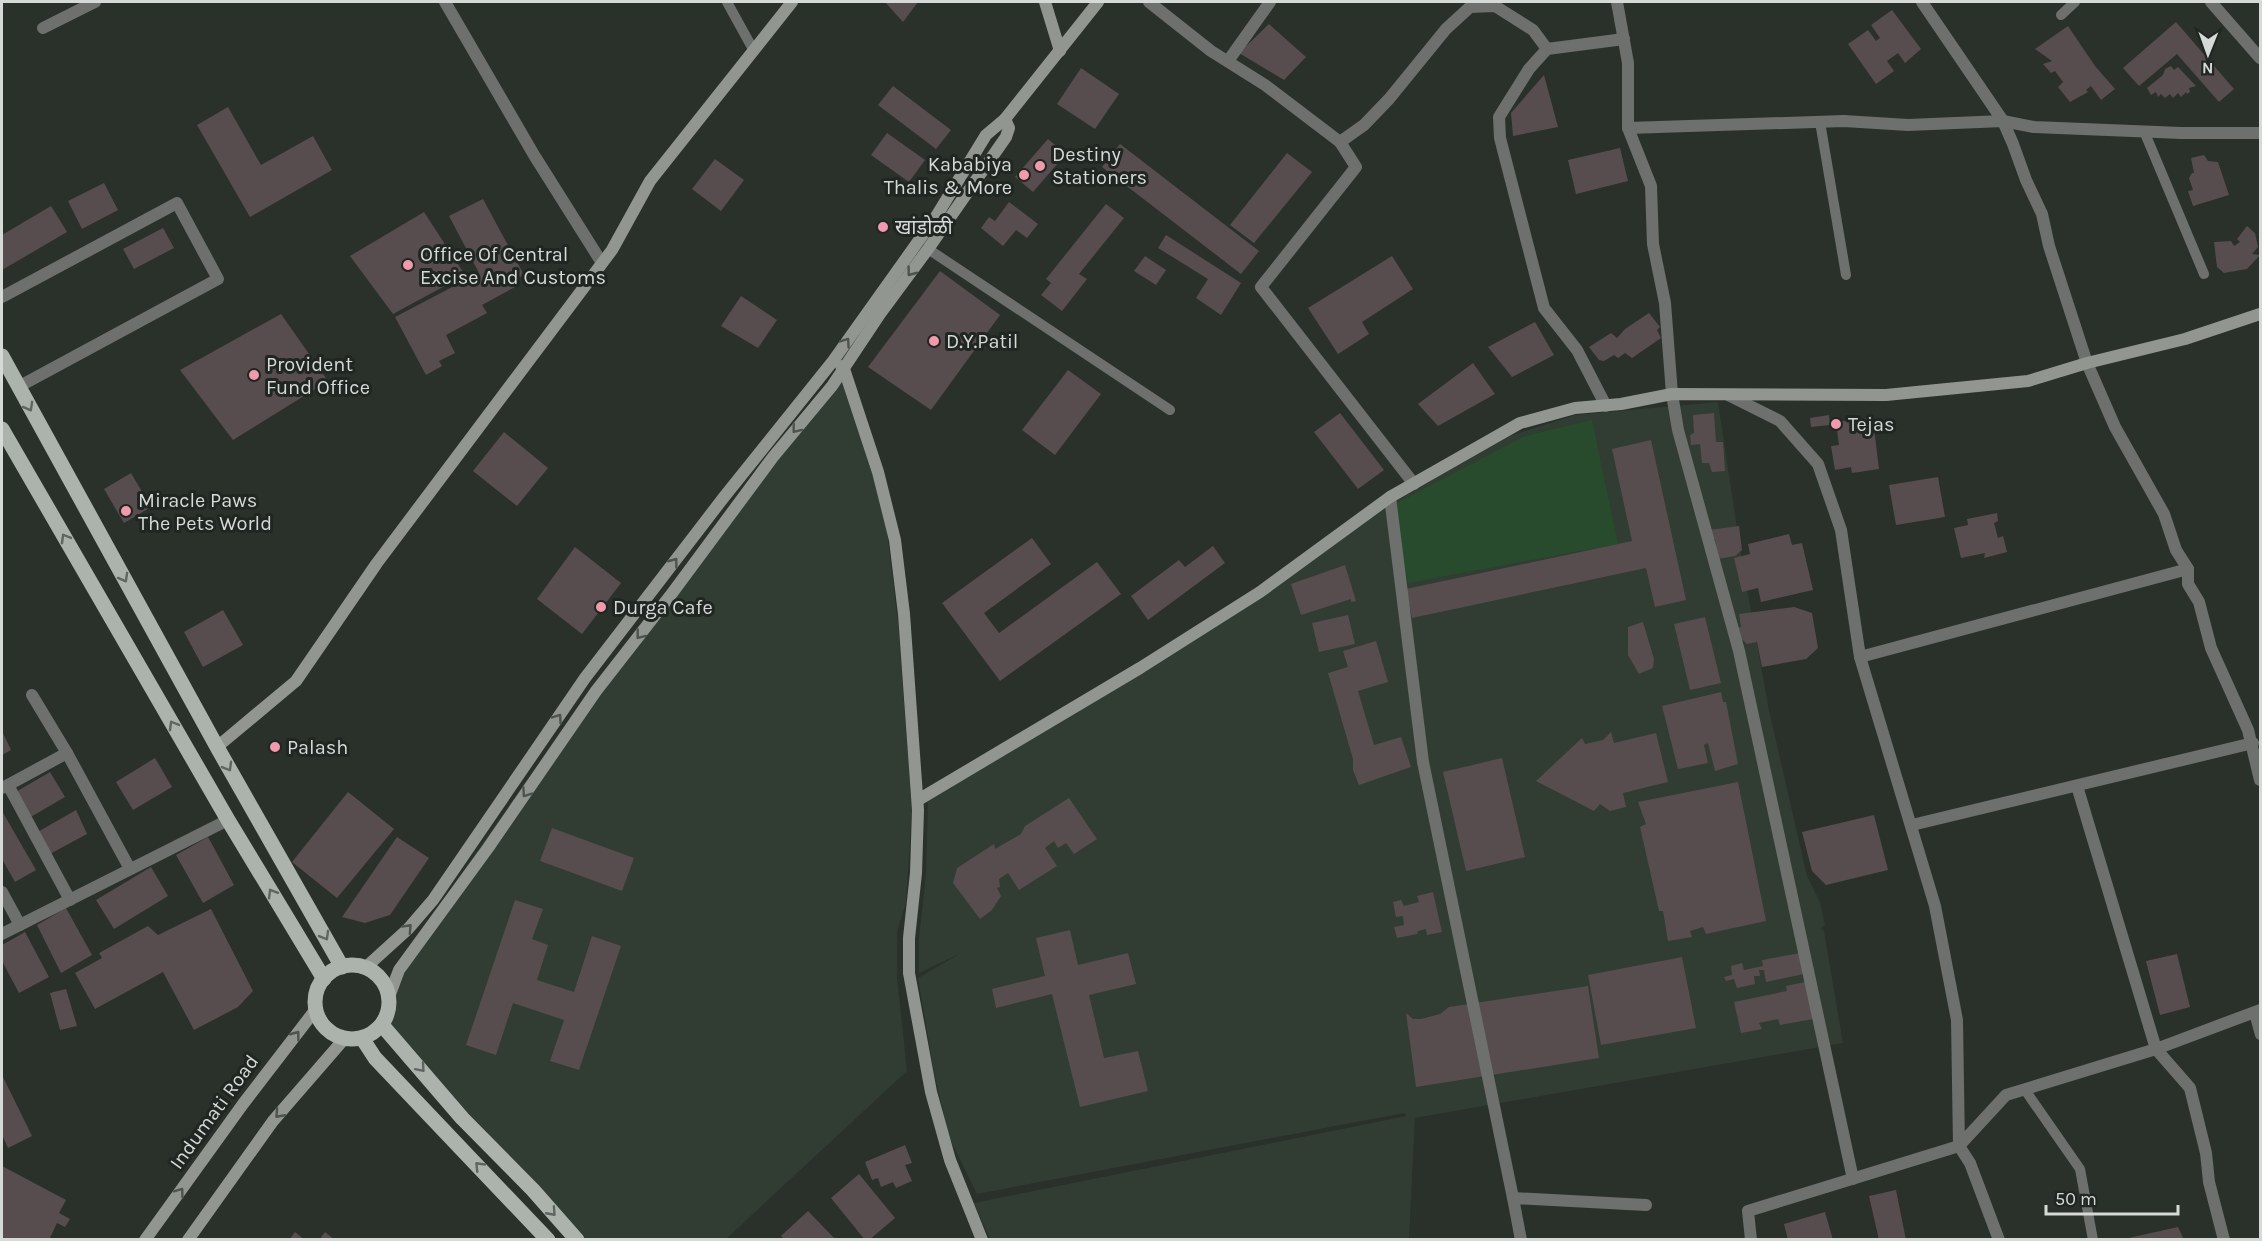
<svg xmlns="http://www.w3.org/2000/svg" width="2262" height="1241" font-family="Karla,'Noto Sans Devanagari',sans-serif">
	<rect width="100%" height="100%" fill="#2a302a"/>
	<g fill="#313c32">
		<path d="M838,370L873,476L887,531L898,623L912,809L906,903L897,932V977L907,1071L726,1239H571L379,1025L383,1017L384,994L389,977L582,701L727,511Z"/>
		<path d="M1718,402L1742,561L1769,710L1807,876L1820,902L1825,925L1820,929L1824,931L1825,937L1843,1043L1415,1118L1409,1239H990L974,1203L1406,1116L1404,1113L977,1194L949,1137L934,1072L918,978L961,953L919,973V938L926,873L928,800L1390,504L1510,436L1575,415Z"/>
	</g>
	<path fill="#284b2d" d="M1592,420L1618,544L1408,583L1391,506L1525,436Z"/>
	<g fill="#574d4f">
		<path d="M885,2H918L903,22Z"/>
		<path d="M1892,10L1921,49L1905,63L1898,53L1887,61L1894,71L1876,84L1848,44L1868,30L1876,41L1880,38L1871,25Z"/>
		<path d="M2176,22L2234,89L2219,102L2177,54L2139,86L2123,68Z"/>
		<path d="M1269,24L1306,57L1284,80L1239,53Z"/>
		<path d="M2068,26L2095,66L2115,89L2101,100L2091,86L2086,90L2088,92L2070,102L2058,87L2063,82L2055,71L2051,73L2043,64L2052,61L2035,49Z"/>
		<path d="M2171,66L2174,70L2178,67L2196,86L2189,88L2190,92L2187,94L2186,92L2181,97L2178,93L2173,98L2170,94L2165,98L2161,94L2158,97L2156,92L2151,95L2147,88L2163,75L2165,69Z"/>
		<path d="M1081,68L1119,94L1095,129L1057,104Z"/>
		<path d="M1544,75L1558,127L1513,136L1511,113Z"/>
		<path d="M893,86L951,130L936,149L878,105Z"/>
		<path d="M228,107L261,165L313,136L332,170L250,217L197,125Z"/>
		<path d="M887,133L925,160L909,182L871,155Z"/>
		<path d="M1048,139L1066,154L1033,192L1015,177Z"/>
		<path d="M1120,144L1259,251L1241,274L1102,167Z"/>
		<path d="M1620,148L1628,181L1576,194L1568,160Z"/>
		<path d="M1287,153L1312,172L1254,243L1230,225Z"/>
		<path d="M2204,155L2208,161L2218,162L2229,195L2193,206L2188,191L2193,190L2189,178L2192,173H2194L2191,158Z"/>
		<path d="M715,159L744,180L721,211L692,189Z"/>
		<path d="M104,183L118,210L82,229L68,201Z"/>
		<path d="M483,199L524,275L512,281L515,287L482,305L487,313L446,335L455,353L439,361L442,366L426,375L395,317L479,273L449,216Z"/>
		<path d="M1009,202L1038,224L1027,238L1016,230L1003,246L981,228L989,217L995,221Z"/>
		<path d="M1106,204L1124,218L1079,274L1087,279L1062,311L1041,295L1051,283L1046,279Z"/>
		<path d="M51,206L67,232L2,270V235Z"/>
		<path d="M424,212L465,275L393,314L350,256Z"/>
		<path d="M2247,226L2255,233L2258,247L2252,254L2260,255L2247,269L2224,273L2217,267L2214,242L2231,241L2234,246L2240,242L2237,239Z"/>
		<path d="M163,228L174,248L134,269L123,249Z"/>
		<path d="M1166,235L1241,283L1221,315L1196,298L1208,279L1158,248Z"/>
		<path d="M1145,256L1166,270L1156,285L1134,271Z"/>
		<path d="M1392,256L1413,289L1362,322L1369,334L1338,354L1308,308Z"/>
		<path d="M940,271L1000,315L931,410L868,367Z"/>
		<path d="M741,296L777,320L758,348L721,326Z"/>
		<path d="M1649,313L1660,327L1657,330L1661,338L1632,358L1625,353L1618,358L1614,355L1604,361L1599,360L1589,347L1611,333L1617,338L1625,329Z"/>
		<path d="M281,314L328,381L233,440L180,370Z"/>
		<path d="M1535,322L1554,355L1512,377L1488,347Z"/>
		<path d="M1473,363L1495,394L1438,426L1418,404Z"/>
		<path d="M1068,370L1101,394L1055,455L1022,430Z"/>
		<path d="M1340,413L1384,470L1358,489L1314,432Z"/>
		<path d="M1714,413L1716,442H1723L1725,471L1712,472L1709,463H1702L1700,444L1691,445L1690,435L1694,433L1693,415Z"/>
		<path d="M1829,415L1830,425L1811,427L1810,418Z"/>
		<path d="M1868,418L1869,426L1874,428L1879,469L1852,473L1851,467L1835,470L1831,446L1839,445L1836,422Z"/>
		<path d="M504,432L548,468L517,506L473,471Z"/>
		<path d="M1651,440L1686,600L1655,607L1646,568L1412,618L1406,589L1632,541L1612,449Z"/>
		<path d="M131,473L151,507L124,523L104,489Z"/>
		<path d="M1938,477L1945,517L1896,525L1889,485Z"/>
		<path d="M1997,513L1998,521L1994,523L1998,538L2003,536L2007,552L1984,558L1985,553L1961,558L1954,528L1968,525L1967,519Z"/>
		<path d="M1739,526L1742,550L1735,556L1718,559L1715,539H1711L1709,530Z"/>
		<path d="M1789,534L1792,545L1802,543L1813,590L1761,602L1758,588L1742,592L1734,558L1750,554L1748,544Z"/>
		<path d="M1032,538L1051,564L984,613L999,633L1097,562L1121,594L1000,681L942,603Z"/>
		<path d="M1213,546L1225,563L1148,620L1131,596L1179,560L1185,567Z"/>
		<path d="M575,547L621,583L582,634L537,599Z"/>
		<path d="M1345,565L1356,601L1351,602V599L1301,615L1291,584Z"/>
		<path d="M1794,607L1812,613L1818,648L1806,659L1762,667L1757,642L1747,644L1737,635L1736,628L1741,627L1739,614Z"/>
		<path d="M223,610L243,645L203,667L184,632Z"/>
		<path d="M1348,615L1355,644L1319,652L1312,623Z"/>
		<path d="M1705,617L1721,683L1690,690L1674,624Z"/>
		<path d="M1643,622L1654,659L1653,668L1639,674L1628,655V627Z"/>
		<path d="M1376,641L1388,682L1358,691L1374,745L1401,737L1411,767L1359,785L1353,770V759L1328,673L1348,667L1343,651Z"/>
		<path d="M1721,692L1723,702H1726L1738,764L1715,771L1708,743L1704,745L1708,763L1678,769L1662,706Z"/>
		<path d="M2,731L11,750L2,755Z"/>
		<path d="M1611,732L1614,743L1656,733L1668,782L1623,793L1626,807L1610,811L1600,804L1594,811L1536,781L1582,738L1585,744L1603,740Z"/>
		<path d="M155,758L172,787L133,810L116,782Z"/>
		<path d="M1502,758L1525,857L1466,871L1443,772Z"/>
		<path d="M50,772L65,797L29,818L14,793Z"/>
		<path d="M1738,782L1766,921L1706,934L1703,927L1690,931L1692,937L1668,941L1663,911H1659L1640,827L1646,824L1638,802Z"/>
		<path d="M348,792L394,829L337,898L292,862Z"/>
		<path d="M1069,798L1097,839L1074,854L1066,843L1058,848L1054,841L1045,848L1057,866L1019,890L1008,873L999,879L1000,887L997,888L1001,896L992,910L980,919L953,883L957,868L994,844L995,849L1021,834L1025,826Z"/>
		<path d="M76,810L87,834L48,855L36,833Z"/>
		<path d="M2,811L36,870L15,882L2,859Z"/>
		<path d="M1874,815L1888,870L1826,885L1812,871L1802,832Z"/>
		<path d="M552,828L634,858L622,891L540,861Z"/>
		<path d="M208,837L234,885L203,903L176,855Z"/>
		<path d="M397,837L429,858L390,915L365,923L342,917Z"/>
		<path d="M151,867L168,896L114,929L96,900Z"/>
		<path d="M1433,892L1442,932L1427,935L1426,929L1418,931L1417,934L1397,938L1394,927L1404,925L1403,916L1396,917L1393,902L1401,900L1404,906L1419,902L1417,896Z"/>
		<path d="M515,900L543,909L532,939L548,945L537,980L574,992L592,936L621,946L579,1070L550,1061L564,1020L513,1003L496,1055L466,1045Z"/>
		<path d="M66,908L92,955L61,973L37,925Z"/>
		<path d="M211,909L253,991L238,1007L194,1030L163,972L95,1009L75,973L102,958L99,953L148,926L158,935Z"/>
		<path d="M1070,930L1078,965L1128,953L1136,984L1089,995L1104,1058L1138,1051L1148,1091L1080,1107L1052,994L996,1008L992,989L1045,976L1036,938Z"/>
		<path d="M25,932L49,977L19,993L2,961V945Z"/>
		<path d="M1800,953L1804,974L1766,982L1764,970H1759L1760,976H1754L1755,984L1737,988L1734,979L1726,981L1724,977L1732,975L1731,966L1742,963L1744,970L1763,966L1762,960Z"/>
		<path d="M2177,954L2190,1007L2160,1015L2146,961Z"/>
		<path d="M1682,957L1696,1028L1601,1045L1588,975Z"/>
		<path d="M1805,982L1813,1019L1780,1025L1778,1019L1759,1023L1762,1029L1741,1033L1734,1002L1787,991L1786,986Z"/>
		<path d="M1588,986L1599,1058L1416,1087L1406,1013L1413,1019H1421L1440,1014L1449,1007Z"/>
		<path d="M66,989L77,1026L60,1030L50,993Z"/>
		<path d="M2,1075L32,1136L8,1148L2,1135Z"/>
		<path d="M905,1145L912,1163L905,1165L912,1181L896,1188L893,1182L881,1187L878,1178L872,1180L865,1162Z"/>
		<path d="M2,1166L66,1200L59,1213L70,1219L65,1227L57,1223L49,1240H2Z"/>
		<path d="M859,1174L895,1218L869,1240H865L831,1198Z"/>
		<path d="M1896,1190L1906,1240H1879L1869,1196Z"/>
		<path d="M808,1211L836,1240H785L781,1236Z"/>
		<path d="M1825,1212L1833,1240H1788L1784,1224Z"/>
		<path d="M2178,1227L2184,1240H2125L2124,1239Z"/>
		<path d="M295,1232L305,1240H289Z"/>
		<path d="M325,1232L335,1240H319Z"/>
	</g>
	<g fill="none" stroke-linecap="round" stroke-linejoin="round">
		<g stroke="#6d706d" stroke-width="10">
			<path d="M727,2L754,51"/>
			<path d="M2061,15L2075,2"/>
			<path d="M1820,122L1846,275"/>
			<path d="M2144,131L2204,274"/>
			<path d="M928,249L1170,410"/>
			<path d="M2254,1013L2260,1035"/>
			<path d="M2025,1090L2080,1169L2093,1240"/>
		</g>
		<g stroke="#6d706d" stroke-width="12">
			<path d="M445,2L534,155L602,263"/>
			<path d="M1149,2L1211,51L1265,85L1340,142L1364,125L1389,99L1446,29L1470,7L1495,6L1533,30L1547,49L1624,39"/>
			<path d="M1617,2L1628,63V128L1651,186L1653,244L1665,303L1672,394L1678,430L1739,651L1853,1179"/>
			<path d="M1922,2L2003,121L2013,144L2026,180L2042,214L2049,246L2087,363L2115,427L2164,514L2176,550L2188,569V584L2199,602L2211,648L2248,730L2260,780"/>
			<path d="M2211,2L2260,58"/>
			<path d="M43,28L95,2"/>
			<path d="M1547,49L1529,69L1499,117L1500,138L1544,308L1577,350L1606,406"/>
			<path d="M1228,61L1270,2"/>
			<path d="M1628,128L1844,121L1908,125L2003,121L2034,127L2181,133H2260"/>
			<path d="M1340,142L1356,167L1261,287L1414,484"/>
			<path d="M2,297L177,203L218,279L18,387"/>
			<path d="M1728,395L1780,421L1818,464L1841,530L1860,657L1935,906L1957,1020L1959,1146L1970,1163L1999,1240"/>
			<path d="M1390,497L1423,762L1513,1198"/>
			<path d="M1860,657L2188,569"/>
			<path d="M32,695L67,753L130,869"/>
			<path d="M8,785L67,753"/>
			<path d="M2077,786L2156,1049L2190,1088L2206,1153L2209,1182L2224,1240"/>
			<path d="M2,788L8,785L70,900"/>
			<path d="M1912,825L2253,743"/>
			<path d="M2,892L20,925"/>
			<path d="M2,934L228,820"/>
			<path d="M1521,1240L1513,1198L1646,1205"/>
			<path d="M1751,1240L1748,1211L1959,1146L2006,1095L2156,1049L2260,1010"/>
		</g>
		<g stroke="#919691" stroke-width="12">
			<path d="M1045,2L1060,51"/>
			<path d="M841,366L844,369L878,472L895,540L904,614L918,810L916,873L909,938V973L931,1092L950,1160L982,1240"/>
			<path d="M217,747L296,681L377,563L612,250L650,181L792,2"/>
			<path d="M918,800L1140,668L1260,592L1390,497L1520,423L1575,408L1621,404L1672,394L1886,395L2028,381L2087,363L2185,339L2260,314"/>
			<path d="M365,968L408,929L433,900L585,678L724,497L833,361L937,215L986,135L1005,119L1098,2"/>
			<path d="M389,997L399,970L488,848L596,691L670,596L773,457L832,386L880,314L928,249L1006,137L1009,128L1005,119"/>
			<path d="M145,1240L243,1104L316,1009"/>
			<path d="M188,1240L273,1121L345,1038"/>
		</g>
		<g stroke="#acb2ac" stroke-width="15">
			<path d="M2,356L217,747L342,967"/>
			<path d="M2,429L228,820L324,979"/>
			<circle cx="352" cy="1002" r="37"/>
			<path d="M382,1025L462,1118L533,1190L577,1240"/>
			<path d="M362,1038L375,1058L548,1240"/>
		</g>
	</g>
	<defs><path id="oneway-chevron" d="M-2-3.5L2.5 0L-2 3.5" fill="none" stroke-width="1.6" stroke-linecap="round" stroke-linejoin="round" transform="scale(1.5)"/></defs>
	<g stroke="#4d534e">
		<use href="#oneway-chevron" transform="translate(911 272) rotate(127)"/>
		<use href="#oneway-chevron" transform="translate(846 342) rotate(-55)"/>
		<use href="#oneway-chevron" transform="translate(796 429) rotate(128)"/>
		<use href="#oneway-chevron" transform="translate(674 562) rotate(-53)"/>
		<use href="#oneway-chevron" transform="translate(640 635) rotate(128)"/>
		<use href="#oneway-chevron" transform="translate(558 718) rotate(-55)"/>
		<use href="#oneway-chevron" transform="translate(526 793) rotate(125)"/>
		<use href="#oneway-chevron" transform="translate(408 928) rotate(-47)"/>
		<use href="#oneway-chevron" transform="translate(296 1035) rotate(-53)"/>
		<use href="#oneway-chevron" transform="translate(279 1114) rotate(132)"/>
		<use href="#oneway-chevron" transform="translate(180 1192) rotate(-54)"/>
	</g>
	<g stroke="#5f6560">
		<use href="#oneway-chevron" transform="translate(29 407) rotate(61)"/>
		<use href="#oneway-chevron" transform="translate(65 538) rotate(-120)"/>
		<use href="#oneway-chevron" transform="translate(124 578) rotate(61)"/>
		<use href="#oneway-chevron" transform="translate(173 725) rotate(-120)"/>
		<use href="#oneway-chevron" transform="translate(228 767) rotate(60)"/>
		<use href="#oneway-chevron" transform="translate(272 893) rotate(-121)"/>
		<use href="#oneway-chevron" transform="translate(325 936) rotate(60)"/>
		<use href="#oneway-chevron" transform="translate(421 1068) rotate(49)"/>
		<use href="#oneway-chevron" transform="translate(479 1166) rotate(-134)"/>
		<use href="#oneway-chevron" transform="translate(552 1212) rotate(48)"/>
	</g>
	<g fill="#f29aad" stroke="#202621" stroke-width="2">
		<circle cx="1040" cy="166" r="6"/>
		<circle cx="1024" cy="175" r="6"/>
		<circle cx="883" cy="227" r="6"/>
		<circle cx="408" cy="265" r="6"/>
		<circle cx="934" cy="341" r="6"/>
		<circle cx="254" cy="375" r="6"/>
		<circle cx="1836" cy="424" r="6"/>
		<circle cx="126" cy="511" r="6"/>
		<circle cx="601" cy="607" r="6"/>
		<circle cx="275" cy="747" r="6"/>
	</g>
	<g text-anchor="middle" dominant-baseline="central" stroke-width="6" stroke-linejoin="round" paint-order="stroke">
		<g font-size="20" fill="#d6dad7" stroke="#202621" text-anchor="start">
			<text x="1052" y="154">Destiny<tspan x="1052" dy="23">Stationers</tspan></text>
			<text x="1012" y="164" text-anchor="end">Kababiya<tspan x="1012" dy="23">Thalis &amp; More</tspan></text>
			<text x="895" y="227">खांडोळी</text>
			<text x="420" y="254">Office Of Central<tspan x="420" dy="23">Excise And Customs</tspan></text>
			<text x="946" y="341">D.Y.Patil</text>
			<text x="266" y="364">Provident<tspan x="266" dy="23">Fund Office</tspan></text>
			<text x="1848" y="424">Tejas</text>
			<text x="138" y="500">Miracle Paws<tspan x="138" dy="23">The Pets World</tspan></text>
			<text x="613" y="607">Durga Cafe</text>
			<text x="287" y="747">Palash</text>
		</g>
		<g font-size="20" fill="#d6dad7" stroke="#202621">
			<text transform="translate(214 1112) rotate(-54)">Indumati Road</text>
		</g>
	</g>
	<rect width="2262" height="1241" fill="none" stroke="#d6dad7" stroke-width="6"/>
	<g transform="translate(2208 54) rotate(181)" stroke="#202621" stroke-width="4.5" paint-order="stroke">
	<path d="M0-4.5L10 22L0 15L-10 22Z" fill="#d6dad7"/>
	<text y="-9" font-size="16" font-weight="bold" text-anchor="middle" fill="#d6dad7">N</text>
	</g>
	<path d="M2046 1205v9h132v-9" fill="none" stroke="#d6dad7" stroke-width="3"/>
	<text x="2055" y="1205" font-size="18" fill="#d6dad7" stroke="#202621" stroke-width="4.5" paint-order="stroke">50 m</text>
</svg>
